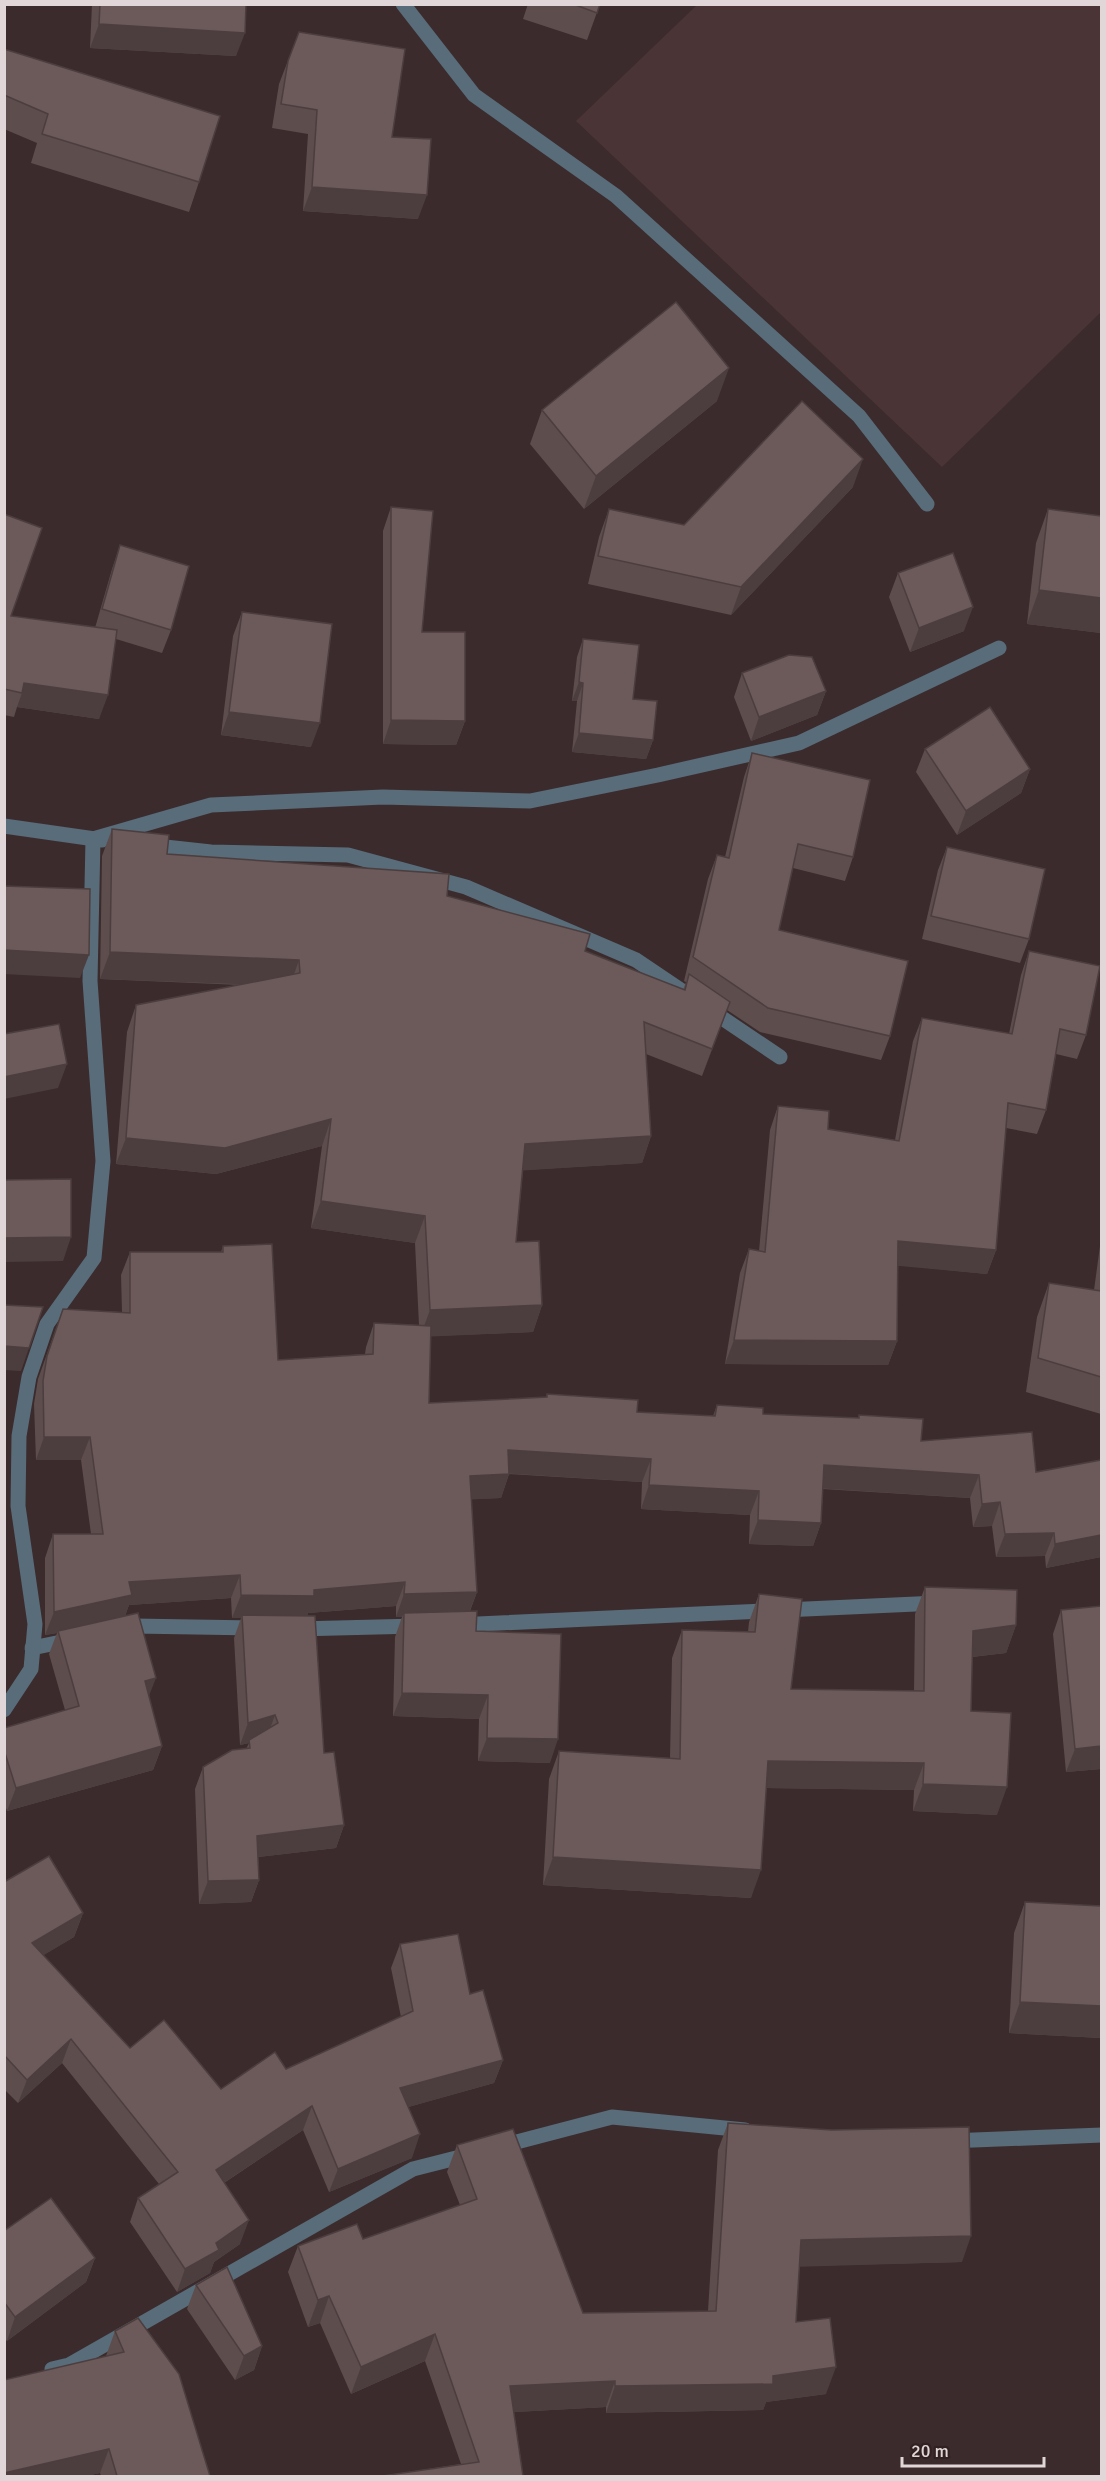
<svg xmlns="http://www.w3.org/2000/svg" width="1106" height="2481" font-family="Signika,sans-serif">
	<rect width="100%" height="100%" fill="#3b2b2c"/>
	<path fill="#4b3435" d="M698,4L1101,5V312L942,467L576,121Z"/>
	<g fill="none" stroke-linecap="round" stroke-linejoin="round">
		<g stroke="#586c7a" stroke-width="15">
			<path d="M403,4L474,95L616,196L859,416L927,504"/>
			<path d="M4,826L102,840"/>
			<path d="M147,845L211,852L348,855L466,887L636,960L780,1057"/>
			<path d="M456,1625L938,1603"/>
			<path d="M123,1628L134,1626L255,1628"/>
			<path d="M297,1629L417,1626"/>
			<path d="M32,1648L71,1640"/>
			<path d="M4,1710L31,1669L35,1624L18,1506L19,1436L29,1377L47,1324L94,1258L103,1161L90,981L93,839L211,805L383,797L530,801L658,775L799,743L999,648"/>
			<path d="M949,2141L1102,2135"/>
			<path d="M498,2147L612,2117L745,2130"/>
			<path d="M52,2369L69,2365L413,2169L472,2154"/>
		</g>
	</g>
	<g fill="#5d4d4d">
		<path d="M92,4H246L236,56L90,48Z"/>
		<path d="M528,4H600L587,40L523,19Z"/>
		<path d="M299,32L392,137L418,219L303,211L308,134L272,128L279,84Z"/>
		<path d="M4,49L199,182L189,212L31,163L37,143L4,129Z"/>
		<path d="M717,401L584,509L530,444L542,410Z"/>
		<path d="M853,487L731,615L588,584L599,537L609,509L684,525Z"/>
		<path d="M391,507L422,632L465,721L456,745L383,744V531Z"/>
		<path d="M1048,509L1101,516V633L1027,624L1036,543Z"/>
		<path d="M4,514L11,616L95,628L112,569L120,545L171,630L162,653L116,639L99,719L17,707L14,717L4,715Z"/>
		<path d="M898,573L964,631L910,652L889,597Z"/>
		<path d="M242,612L311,747L221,735L233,636Z"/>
		<path d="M583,639L633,699L653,740L646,759L572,752L577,701H572L577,657Z"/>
		<path d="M742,673L826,691L817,715L751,741L734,697Z"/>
		<path d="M925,749L1030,769L1021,793L957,835L916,772Z"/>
		<path d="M752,753L853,857L845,881L793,868L779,930L890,1036L881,1060L760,1032L727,1010L702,1076L646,1054L651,1136L642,1163L523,1170L516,1242L542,1305L533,1332L431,1336L429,1403L546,1397L547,1394L637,1412L713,1416L717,1405L763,1414L858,1418L859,1415L921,1441L1036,1472L1101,1460V1557L1046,1568L1045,1556L996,1557L992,1526L973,1527L970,1498L823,1489L821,1523L813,1546L749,1544L750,1515L641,1509L642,1482L509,1474L501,1498L471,1499L477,1592L470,1611L476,1631L550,1763L478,1761L479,1719L393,1716L395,1637L402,1617H396V1606L308,1613L307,1616L324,1753L344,1825L336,1848L258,1857L259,1880L251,1902L199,1904L195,1789L203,1767L246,1749L249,1743L240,1745L234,1638L241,1618H232L231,1598L129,1605L125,1616L149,1697L162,1746L153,1770L7,1811L4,1802V1728L65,1710L49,1654L57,1633L45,1635V1558L53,1534H91L81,1460H36L34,1404L38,1379L63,1309L122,1312L121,1275L130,1252H221L223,1246L278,1360L365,1354L366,1347L374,1323L419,1325L415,1243L311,1228L322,1146L216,1174L116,1164L127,1032L136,1005L241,985L100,979L102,856L112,829L167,854L447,896L683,990L686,982L684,981L708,879L717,855L725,857L744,777Z"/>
		<path d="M947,847L1029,939L1020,963L922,939L938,870Z"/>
		<path d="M1029,951L1086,1035L1077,1059L1056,1054L1046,1110L1037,1134L1006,1128L996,1250L987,1274L898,1265L897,1341L888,1365L725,1364L740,1273L749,1249L759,1251L770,1130L778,1106L828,1129L895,1140L913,1041L922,1018L1009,1034L1021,975Z"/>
		<path d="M1101,1242V1414L1026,1392L1037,1317L1049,1283L1094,1290L1100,1246Z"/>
		<path d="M925,1587L1016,1625L1006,1653L972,1657L971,1711L997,1815L913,1811L914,1790L766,1788L751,1898L543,1885L549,1779L559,1751L670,1758L672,1658L682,1630L748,1632L749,1622L759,1594L791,1689L914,1691L915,1614Z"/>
		<path d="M1101,1606V1769L1066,1772L1053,1634L1061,1610Z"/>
		<path d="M4,1882L83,1913L74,1937L43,1955L130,2048L221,2089L286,2069L401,2017L391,1968L400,1944L470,1994L503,2060L494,2083L408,2107L412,2158L329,2192L303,2130L224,2183L240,2244L214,2262L210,2273L177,2292L130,2222L138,2198L159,2184L62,2063L18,2103L4,2089Z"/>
		<path d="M1025,1902L1101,1906V2038L1009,2033L1014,1933Z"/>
		<path d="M728,2123L962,2262L799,2266L796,2322L826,2394L766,2402L763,2410L606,2413V2407L514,2412L523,2476H382L461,2464L425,2361L351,2394L320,2323L308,2327L288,2272L298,2246L363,2239L460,2205L447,2172L457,2145L583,2313L708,2311L718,2150Z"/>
		<path d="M4,2231L95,2258L86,2282L7,2341L4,2338Z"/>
		<path d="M196,2285L262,2346L254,2370L235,2380L187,2309Z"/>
		<path d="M115,2331L210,2476H101L100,2473L86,2476H4L106,2356Z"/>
	</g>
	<g fill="#4c3e3f">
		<path d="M99,24L245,33L236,56L90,48Z"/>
		<path d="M312,187L427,195L418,219L303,211Z"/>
		<path d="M729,368L717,401L584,509L596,476Z"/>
		<path d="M863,459L853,487L731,615L741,587Z"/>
		<path d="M1039,590L1101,598V633L1027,624Z"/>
		<path d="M973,607L964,631L910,652L919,628Z"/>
		<path d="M579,682L583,683L577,701H572Z"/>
		<path d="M24,683L108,695L99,719L17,707L22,693Z"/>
		<path d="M826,691L817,715L751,741L759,717Z"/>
		<path d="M229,712L320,723L311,747L221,735Z"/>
		<path d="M391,720L465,721L456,745L383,744Z"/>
		<path d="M579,733L653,740L646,759L572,752Z"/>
		<path d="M1030,769L1021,793L957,835L966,811Z"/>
		<path d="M4,950L89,955L80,978L4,974Z"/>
		<path d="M110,952L299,960L290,986L100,979Z"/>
		<path d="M730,1002L720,1029L702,1076L712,1049Z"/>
		<path d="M67,1064L58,1088L4,1099V1077Z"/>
		<path d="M331,1119L322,1146L216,1174L116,1164L126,1138Z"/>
		<path d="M651,1136L642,1163L515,1171L525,1144Z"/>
		<path d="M321,1201L425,1216L415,1243L311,1228Z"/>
		<path d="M71,1237L63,1261L4,1262V1238Z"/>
		<path d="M898,1241L996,1250L987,1274L889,1265Z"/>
		<path d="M542,1305L533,1332L420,1337L430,1310Z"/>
		<path d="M734,1340L897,1341L888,1365L725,1364Z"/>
		<path d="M4,1346L29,1348L21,1371L4,1370Z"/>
		<path d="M44,1437H90L81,1460H36Z"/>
		<path d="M508,1450L651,1459L642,1482L500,1473Z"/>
		<path d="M824,1465L979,1475L970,1498L815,1488Z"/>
		<path d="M509,1474L501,1498L461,1500L470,1476Z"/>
		<path d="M649,1485L759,1491L750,1515L641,1509Z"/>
		<path d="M1000,1502L992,1526L973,1527L982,1504Z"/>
		<path d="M758,1520L821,1523L813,1546L749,1544Z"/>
		<path d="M1054,1533L1045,1556L996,1557L1005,1534Z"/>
		<path d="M1101,1535V1557L1046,1568L1055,1544Z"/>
		<path d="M240,1575L231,1598L129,1605L124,1618L58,1631L57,1633L45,1635L54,1612L129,1582Z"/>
		<path d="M405,1582L396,1606L308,1613L305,1619L242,1615L241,1618H232L241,1595L314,1590Z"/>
		<path d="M477,1592L468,1615L404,1613L402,1617H396L404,1594Z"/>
		<path d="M1016,1625L1006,1653L962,1658L973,1631Z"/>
		<path d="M156,1678L147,1701L145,1681Z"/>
		<path d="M402,1693L488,1695L479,1719L393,1716Z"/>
		<path d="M275,1715L267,1737L249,1740V1743L240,1745L248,1723Z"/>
		<path d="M487,1738L558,1739L550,1763L478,1761Z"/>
		<path d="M162,1746L153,1770L7,1811L16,1788Z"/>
		<path d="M1101,1746V1769L1066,1772L1075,1749Z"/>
		<path d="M768,1761L924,1763L914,1790L758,1788Z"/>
		<path d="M923,1784L1007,1787L997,1815L913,1811Z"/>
		<path d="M344,1825L336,1848L249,1858L257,1836Z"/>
		<path d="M553,1857L761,1870L751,1898L543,1885Z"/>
		<path d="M259,1880L251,1902L199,1904L208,1881Z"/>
		<path d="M83,1913L74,1937L24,1967L32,1943Z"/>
		<path d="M1020,2002L1101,2006V2038L1009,2033Z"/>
		<path d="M71,2039L62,2063L18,2103L27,2080Z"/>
		<path d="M503,2060L494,2083L391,2112L400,2088Z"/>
		<path d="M312,2106L303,2130L207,2194L216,2170Z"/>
		<path d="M420,2134L412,2158L329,2192L338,2169Z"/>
		<path d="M249,2220L240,2244L214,2262L210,2273L177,2292L185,2269L216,2243Z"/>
		<path d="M971,2236L962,2262L791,2267L801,2240Z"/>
		<path d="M95,2258L86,2282L7,2341L15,2317Z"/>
		<path d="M329,2296L320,2323L308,2327L318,2300Z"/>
		<path d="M435,2334L425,2361L351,2394L361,2367Z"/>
		<path d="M262,2346L254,2370L235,2380L244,2356Z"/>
		<path d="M836,2367L826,2394L766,2402L763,2410L606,2413L615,2386L773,2376Z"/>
		<path d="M615,2381L606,2407L500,2413L510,2386Z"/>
		<path d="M109,2449L100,2473L86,2476H4V2473Z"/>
	</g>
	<g fill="#6c595a" stroke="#4c3e3f" stroke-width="1.5">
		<path d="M100,4H246L245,33L99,24Z"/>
		<path d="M573,4H600L597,13Z"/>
		<path d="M299,32L405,49L392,137L431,139L427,195L312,187L317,110L281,104L288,61Z"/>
		<path d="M4,49L220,116L199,182L42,134L48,114L4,95Z"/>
		<path d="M676,302L729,368L596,476L542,410Z"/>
		<path d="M802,401L863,459L741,587L598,556L609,509L684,525Z"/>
		<path d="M391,507L433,511L422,632H465V721L391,720Z"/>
		<path d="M1048,509L1101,516V598L1039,590Z"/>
		<path d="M4,514L42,528L11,616L117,630L108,695L24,683L22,693L4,689Z"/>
		<path d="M120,545L189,566L171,630L102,609Z"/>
		<path d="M953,553L973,607L919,628L898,573Z"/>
		<path d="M242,612L332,624L320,723L229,712Z"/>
		<path d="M583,639L639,645L633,699L657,701L653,740L579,733L583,683L579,682Z"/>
		<path d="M789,655L812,657L826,691L759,717L742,673Z"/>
		<path d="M990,707L1030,769L966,811L925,749Z"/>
		<path d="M752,753L870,780L853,857L798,844L779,930L908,961L890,1036L768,1008L693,957L717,855L729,858Z"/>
		<path d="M112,829L169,835L167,854L449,874L447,896L590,934L585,951L685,990L689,974L730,1002L712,1049L644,1022L651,1136L525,1144L516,1242L539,1241L542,1305L430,1310L425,1216L321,1201L331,1119L225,1148L126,1138L136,1005L300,973L299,960L110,952Z"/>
		<path d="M947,847L1045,869L1029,939L931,916Z"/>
		<path d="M4,886L90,889L89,955L4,950Z"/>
		<path d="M1029,951L1100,966L1086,1035L1060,1029L1046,1110L1008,1103L996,1250L898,1241L897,1341L734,1340L749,1249L765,1252L778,1106L829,1111L828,1129L899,1141L922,1018L1012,1034Z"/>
		<path d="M59,1024L67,1064L4,1077V1034Z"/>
		<path d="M71,1179V1237L4,1238V1180Z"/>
		<path d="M272,1244L278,1360L373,1354L374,1323L431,1326L429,1403L547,1397V1394L638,1400L637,1412L715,1416L717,1405L763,1408V1414L859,1418V1415L923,1419L921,1441L1032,1432L1036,1472L1101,1460V1535L1055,1544L1054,1533L1005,1534L1000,1502L982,1504L979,1475L824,1465L821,1523L758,1520L759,1491L649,1485L651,1459L508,1450L509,1474L470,1476L477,1592L404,1594L405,1582L314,1590V1596L241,1595L240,1575L129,1582L132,1595L54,1612L53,1534H103L90,1437H44L43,1381L47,1356L63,1309L130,1313V1252H223V1246Z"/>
		<path d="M1049,1283L1101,1291V1377L1038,1358Z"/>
		<path d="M4,1305L43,1307L29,1348L4,1346Z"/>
		<path d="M925,1587L1017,1590L1016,1625L973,1631L971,1711L1011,1713L1007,1787L923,1784L924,1763L768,1761L761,1870L553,1857L559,1751L680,1759L682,1630L755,1632L759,1594L802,1599L791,1689L924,1691Z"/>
		<path d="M1101,1606V1746L1075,1749L1061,1610Z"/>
		<path d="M477,1611L476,1631L561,1634L558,1739L487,1738L488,1695L402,1693L404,1613Z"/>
		<path d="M138,1613L156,1678L145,1681L162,1746L16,1788L4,1750V1728L79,1706L58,1631Z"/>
		<path d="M242,1615L315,1616L324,1753L334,1752L344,1825L257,1836L259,1880L208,1881L203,1767L232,1750L250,1748L249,1740L278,1723L275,1715L248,1723Z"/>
		<path d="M49,1856L83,1913L32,1943L130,2048L164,2020L221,2089L275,2052L286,2069L413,2011L400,1944L458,1934L470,1994L483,1990L503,2060L400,2088L420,2134L338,2169L312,2106L216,2170L249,2220L216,2243L219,2250L185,2269L138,2198L178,2172L71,2039L27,2080L4,2055V1882Z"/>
		<path d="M1025,1902L1101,1906V2006L1020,2002Z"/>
		<path d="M728,2123L832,2130L969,2127L971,2236L801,2240L796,2322L830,2318L836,2367L773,2376V2384L615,2386V2381L510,2386L523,2476H382L479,2462L435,2334L361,2367L329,2296L318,2300L298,2246L357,2224L363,2239L477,2199L457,2145L513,2129L583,2313L716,2311Z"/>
		<path d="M51,2198L95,2258L15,2317L4,2302V2231Z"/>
		<path d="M227,2267L262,2346L244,2356L196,2285Z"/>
		<path d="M138,2318L179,2374L210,2476H117L109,2449L4,2473V2380L124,2352L115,2331Z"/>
	</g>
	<rect width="1106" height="2481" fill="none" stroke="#e2d7d8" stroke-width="12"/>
	<path d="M902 2457v9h142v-9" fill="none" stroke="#e2d7d8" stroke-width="3"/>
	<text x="911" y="2457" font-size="18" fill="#e2d7d8" stroke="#312122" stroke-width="4.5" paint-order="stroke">20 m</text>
</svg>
